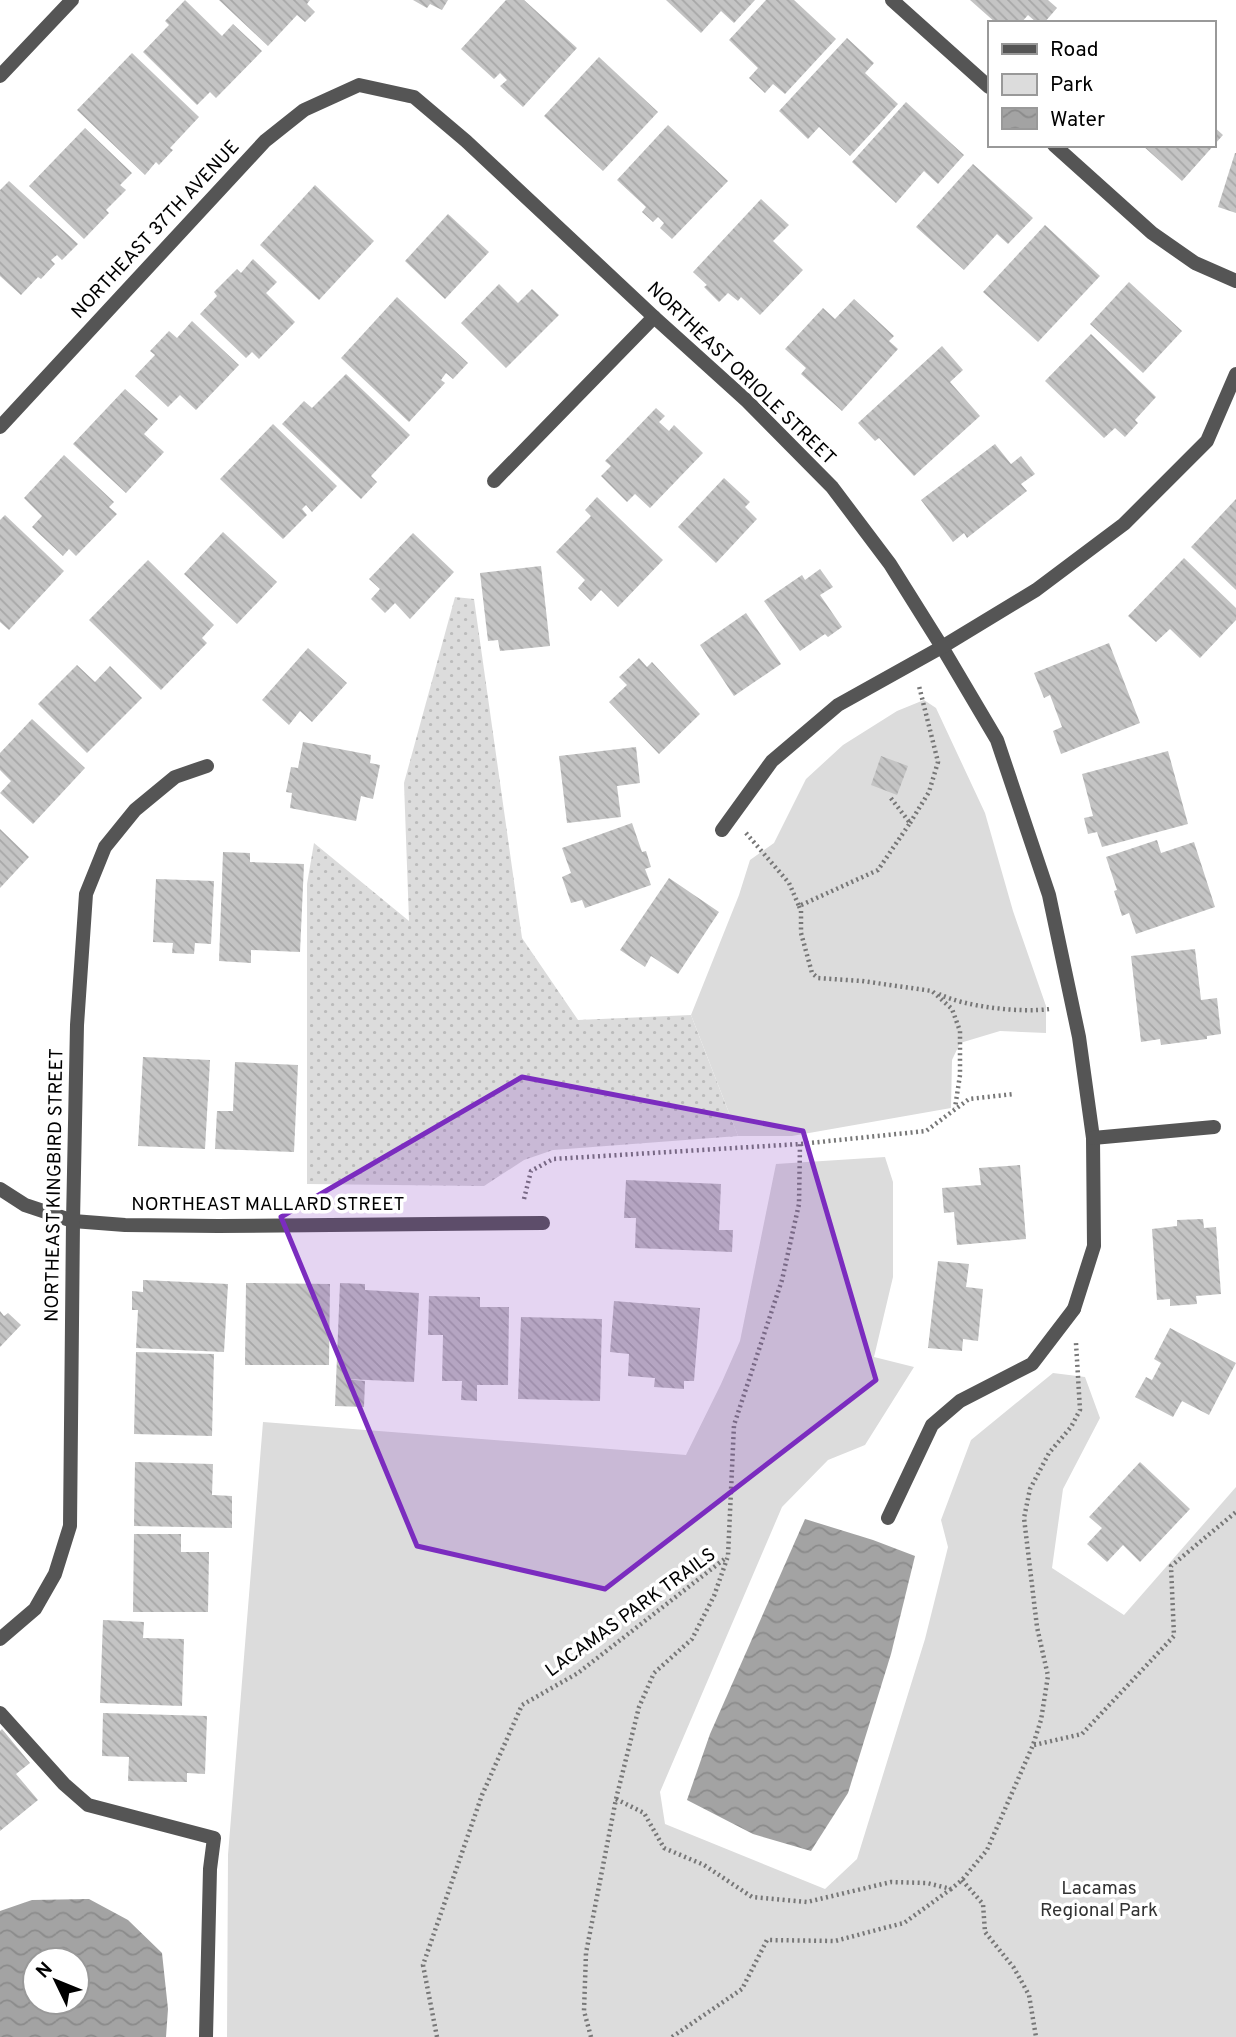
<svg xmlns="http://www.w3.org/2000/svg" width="1236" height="2037" font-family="Overpass,sans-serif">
	<defs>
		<pattern id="grass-dots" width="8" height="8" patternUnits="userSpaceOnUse" patternTransform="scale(1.75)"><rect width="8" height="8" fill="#dcdcdc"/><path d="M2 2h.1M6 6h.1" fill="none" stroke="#bbb" stroke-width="1.8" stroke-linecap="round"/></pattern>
		<pattern id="water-waves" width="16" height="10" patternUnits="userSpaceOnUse" patternTransform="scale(1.75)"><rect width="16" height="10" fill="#a3a3a3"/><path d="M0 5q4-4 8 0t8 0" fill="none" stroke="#8b8b8b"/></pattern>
		<pattern id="building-back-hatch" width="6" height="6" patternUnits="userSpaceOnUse" patternTransform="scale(1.75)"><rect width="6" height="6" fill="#c4c4c4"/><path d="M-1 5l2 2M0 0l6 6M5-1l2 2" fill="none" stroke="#a7a7a7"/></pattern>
	</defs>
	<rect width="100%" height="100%" fill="#fff"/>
	<path fill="url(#grass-dots)" d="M455,597L474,599L522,938L578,1020L691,1015L738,1136L553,1150L524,1160L484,1186L307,1184V884L314,843L409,921L404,783Z"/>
	<g fill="#dcdcdc">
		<path d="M924,700L936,708L985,813L1013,911L1046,1006V1033L1000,1031L960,1043L952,1060L951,1108L792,1136H738L691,1015L739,895L750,860L774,843L806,779L843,745L897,711Z"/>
		<path d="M885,1157L893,1182V1277L874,1357L914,1367L865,1445L828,1460L782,1507L660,1792L665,1824L825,1889L857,1859L925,1639L948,1547L941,1520L971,1440L1053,1373L1085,1377L1100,1418L1063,1489L1052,1568L1124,1615L1236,1487V2037H227L228,1855L263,1422L686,1455L721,1384L740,1341L776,1164Z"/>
	</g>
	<g fill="url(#water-waves)" fill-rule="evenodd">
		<path d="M805,1519L873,1540L915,1556L891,1654L848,1793L811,1851L753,1834L687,1800L710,1734Z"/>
		<path d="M89,1899L128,1920L162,1953L168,2009L166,2037H0V1911L32,1900ZM35,1960H77V2002H35Z"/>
	</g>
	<g fill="url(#building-back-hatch)">
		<path d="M185,0L222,36L233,24L262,51L216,98L210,92L197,105L143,52L169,25L165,21Z"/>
		<path d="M219,0H310L307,4L315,12L305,22L297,15L268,46Z"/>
		<path d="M413,0H448L442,10L430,4L427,8Z"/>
		<path d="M506,0H524L577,48L523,107L500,86L507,80L500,73L494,79L461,49Z"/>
		<path d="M666,0H755L734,23L721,11L701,33Z"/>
		<path d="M766,0H794L836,39L785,94L773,84L765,93L749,78L758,68L729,40Z"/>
		<path d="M970,0H1048L1057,8L1044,23H1037L1028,15L1021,23H996Z"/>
		<path d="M847,38L874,63L865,73L898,104L850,156L819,127L808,139L779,111Z"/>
		<path d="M132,53L199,117L170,148L173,150L159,165L156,162L145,175L77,110Z"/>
		<path d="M599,57L658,112L603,171L544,116Z"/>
		<path d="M906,102L964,155L938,184L924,171L896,203L852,162Z"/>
		<path d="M668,125L728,181L672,239L660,228L664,223L658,217L653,222L642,212L646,207L617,180Z"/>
		<path d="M1213,126L1223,135L1182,181L1142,145H1213Z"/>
		<path d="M85,128L132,173L120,185L126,190L106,210L109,213L84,239L29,186Z"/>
		<path d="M1235,153H1236V213L1218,207Z"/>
		<path d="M973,164L1033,218L1008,244L997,234L964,270L916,227Z"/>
		<path d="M9,181L78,244L62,260L57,255L51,260L55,264L41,279L38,277L21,295L0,276V190Z"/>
		<path d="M315,185L374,241L319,300L260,245Z"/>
		<path d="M761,199L789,225L773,241L803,270L760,315L741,297L738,301L728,293L719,302L704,287L707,285L693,272Z"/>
		<path d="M448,214L489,252L445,299L405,261Z"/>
		<path d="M1045,225L1100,276L1038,342L983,292Z"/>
		<path d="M253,259L277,282L266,293L295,322L259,359L252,352L246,358L200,314L217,296L214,292L237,269L241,273Z"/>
		<path d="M1129,282L1182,331L1143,373L1090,324Z"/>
		<path d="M499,284L518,303L532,289L559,315L506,368L461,323Z"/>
		<path d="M397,297L468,363L453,379L446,373L441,380L445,383L409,422L341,358Z"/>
		<path d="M854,299L894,336L889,341L898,349L842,411L801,374L806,368L785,349L823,308L835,319Z"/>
		<path d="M192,321L239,365L196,410L180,395L168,407L135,376L155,355L150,351L169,331L177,338Z"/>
		<path d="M1091,334L1156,397L1135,420L1138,423L1125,437L1115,428L1104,438L1045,381Z"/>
		<path d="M942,346L963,370L950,382L980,416L914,476L879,438L875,441L858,423Z"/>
		<path d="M346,374L410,435L371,476L377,482L361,499L282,424L304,401L312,408Z"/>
		<path d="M125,389L158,419L144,434L164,452L126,493L73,444Z"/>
		<path d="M656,408L665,416L659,422L669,431L674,425L703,453L650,508L635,494L627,502L601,476L611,466L605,461Z"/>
		<path d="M273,424L337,486L312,512L306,505L302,509L307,515L283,539L220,479Z"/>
		<path d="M995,444L1011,464L1021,456L1035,474L1021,484L1027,491L967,538L964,533L953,542L921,500Z"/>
		<path d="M64,455L114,502L109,507L117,514L76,556L69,549L63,556L32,527L42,516L24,498Z"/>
		<path d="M724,478L750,502L745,507L757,519L716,563L678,527Z"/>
		<path d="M597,497L663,560L618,607L601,590L591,601L578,588L585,580L556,552L591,516L585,510Z"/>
		<path d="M1236,499V590L1191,547Z"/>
		<path d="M5,515L64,571L9,630L0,622V520Z"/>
		<path d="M223,532L277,582L237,624L184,574Z"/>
		<path d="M413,533L454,572L410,619L395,603L385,613L371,599L380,589L369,579Z"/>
		<path d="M1184,558L1236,608V620L1200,658L1170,629L1156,642L1128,616Z"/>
		<path d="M148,560L214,625L202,638L207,643L161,690L89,620Z"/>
		<path d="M541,566L550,646L500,651L498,640L488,641L480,573Z"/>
		<path d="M820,569L833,587L820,595L842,627L828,637L825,634L800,651L764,601L802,575L805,580Z"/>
		<path d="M746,613L781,664L734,696L700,645Z"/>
		<path d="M1109,643L1140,723L1061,754L1053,731L1062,727L1050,695L1044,698L1034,673Z"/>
		<path d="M308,648L347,683L312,722L300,711L289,725L262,700Z"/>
		<path d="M639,658L647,667L652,662L700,714L659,754L609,702L627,685L619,677Z"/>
		<path d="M77,665L95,682L110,666L142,698L87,753L38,704Z"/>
		<path d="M32,719L85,768L33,824L0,793L11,781L0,770V753Z"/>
		<path d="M303,742L371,755L370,763L380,765L373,799L361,796L356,821L290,808L292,793L286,792L291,767L298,768Z"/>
		<path d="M636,747L640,783L617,786L621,817L567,823L559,756Z"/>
		<path d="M1168,751L1188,824L1102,847L1097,832L1088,834L1084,818L1093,816L1082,774Z"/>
		<path d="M881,756L908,766L897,795L871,785Z"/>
		<path d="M632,823L642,852L646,851L651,867L645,869L651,885L585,908L582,900L571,903L562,877L571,873L562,848Z"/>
		<path d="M0,829L29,857L0,888Z"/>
		<path d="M1157,840L1161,853L1194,842L1215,907L1136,934L1129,913L1122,916L1114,891L1117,890L1106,857Z"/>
		<path d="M223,852L250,853V862L304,864L300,952L251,950V963L219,961Z"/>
		<path d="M669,878L719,912L678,974L651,956L645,967L620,950Z"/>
		<path d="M156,879L214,881L211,944L195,943L194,954L172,953L173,943L153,942Z"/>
		<path d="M1195,949L1201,1000L1217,998L1221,1034L1207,1036V1039L1161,1045L1160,1039L1141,1042L1131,956Z"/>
		<path d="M143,1057L210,1060L205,1149L138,1146Z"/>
		<path d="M235,1062L298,1065L294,1152L215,1149L217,1111H233Z"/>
		<path d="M1020,1165L1026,1239L957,1245L954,1212L944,1213L942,1188L981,1185L979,1168Z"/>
		<path d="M626,1180L721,1184L719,1230H733L732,1252L635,1248L636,1218H624Z"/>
		<path d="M1203,1219L1204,1228L1216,1227L1221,1294L1196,1296L1197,1304L1170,1306V1299L1157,1300L1152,1229L1177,1226V1220Z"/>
		<path d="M938,1261L969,1264L966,1287L983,1289L978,1341L963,1339L962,1351L928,1348Z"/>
		<path d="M143,1280L228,1284L224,1352L136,1348L138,1310H132V1291L143,1292Z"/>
		<path d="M246,1283L330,1284L329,1365H245Z"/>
		<path d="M340,1283L365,1284V1290L419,1293L414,1382L345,1379L365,1381L364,1407L335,1406Z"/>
		<path d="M429,1296L480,1297V1307H509L508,1385H477V1401L461,1400L462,1381H442L443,1335H428Z"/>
		<path d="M614,1301L700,1308L694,1381H684V1389L654,1387L655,1378L628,1376L629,1354L610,1352Z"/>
		<path d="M0,1311L4,1316L8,1313L21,1325L0,1347Z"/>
		<path d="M521,1317L602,1319L600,1401L518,1399Z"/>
		<path d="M1170,1328L1236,1363L1209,1415L1182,1401L1173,1417L1135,1397L1146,1377L1152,1380L1161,1363L1154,1359Z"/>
		<path d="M136,1352L214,1354L212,1436L134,1434Z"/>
		<path d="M135,1462L213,1464L212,1495L232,1496V1528L134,1526Z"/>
		<path d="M1140,1462L1190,1509L1140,1562L1123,1545L1107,1562L1087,1544L1102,1528L1089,1517Z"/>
		<path d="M134,1534H181V1552H209L208,1612H133Z"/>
		<path d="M103,1620L144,1622L143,1638L184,1639L182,1706L100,1703Z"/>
		<path d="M103,1713L207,1716L205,1774L187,1773V1782L128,1781L129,1757L102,1756Z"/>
		<path d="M2,1729L30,1763L16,1774L38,1800L0,1831V1731Z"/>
	</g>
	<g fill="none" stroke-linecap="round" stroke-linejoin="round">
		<g stroke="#777" stroke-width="4.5" stroke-dasharray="2 3.5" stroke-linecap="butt">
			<path d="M910,823L929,792L938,762L919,686"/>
			<path d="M746,833L789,883L799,906L878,870L910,823L890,797"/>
			<path d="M799,906L801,911V933L812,973L818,978L862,981L932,991L952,1009L960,1031V1075L955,1108"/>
			<path d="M939,994C965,1007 1021,1013 1050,1009"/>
			<path d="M524,1199L531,1171L553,1159L800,1144L926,1131L969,1099L1014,1094"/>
			<path d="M1034,1745L1082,1734L1174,1636L1171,1566L1236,1512"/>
			<path d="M616,1799L644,1813L664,1848L704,1865L752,1897L807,1902L891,1882L927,1883L951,1889L962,1880L987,1850L1033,1745L1041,1720L1048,1676L1037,1627L1024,1518L1030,1489L1049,1453L1071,1427L1080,1410L1076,1343"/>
			<path d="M962,1880L983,1904L985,1932L1014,1968L1029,1995L1036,2037"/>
			<path d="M437,2037L423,1965L482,1795L522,1705L578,1673L727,1557"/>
			<path d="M591,2037L584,2011L586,1953L616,1799L639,1707L654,1673L692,1639L714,1596L728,1556L734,1425L782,1280L799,1204L800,1144"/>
			<path d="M672,2037L742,1989L767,1940L835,1941L884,1928L904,1923L951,1889"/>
		</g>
		<g stroke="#555" stroke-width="14">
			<path d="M888,1518L932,1425L960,1401L1032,1364L1074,1309"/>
			<path d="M0,1713L64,1784L88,1805L214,1838L210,1869L206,2037"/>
		</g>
		<g stroke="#555" stroke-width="14">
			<path d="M892,0L989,87"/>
			<path d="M1054,145L1152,233L1195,263L1236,281"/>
			<path d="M0,427L265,141L304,110L359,85L414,97L466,141L654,317L747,401L832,487L890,564L942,647L997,740L1049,895L1079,1037L1093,1138L1094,1246L1074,1309"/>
			<path d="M494,481L654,317"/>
			<path d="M722,830L772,761L838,705L942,647L1036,590L1124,524L1207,441L1236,374"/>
			<path d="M1093,1138L1214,1127"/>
			<path d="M0,1189L25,1205L73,1221L125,1225L218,1226L543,1223"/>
			<path d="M0,1639L35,1609L55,1574L70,1526L73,1221L77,1025L86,894L105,847L135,810L175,777L207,766"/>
		</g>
		<path stroke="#555" stroke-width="14" d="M0,76L72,0"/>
	</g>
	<path fill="#7b2cbf" fill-opacity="0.2" stroke="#7b2cbf" stroke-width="5" stroke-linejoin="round" d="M522,1077L803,1131L876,1380L605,1589L417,1546L281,1217Z"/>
	<g text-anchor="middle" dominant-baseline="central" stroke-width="7" stroke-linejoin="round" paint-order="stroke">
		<g font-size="19" fill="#000" stroke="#fff">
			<text transform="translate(156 230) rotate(-47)">NORTHEAST 37TH AVENUE</text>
			<text transform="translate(741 374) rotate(44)">NORTHEAST ORIOLE STREET</text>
			<text transform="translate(55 1185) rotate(-89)">NORTHEAST KINGBIRD STREET</text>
			<text x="268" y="1205">NORTHEAST MALLARD STREET</text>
			<text transform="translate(631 1613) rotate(-36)">LACAMAS PARK TRAILS</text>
		</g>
		<g font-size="19" fill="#333" stroke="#fff">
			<text x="1099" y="1889">Lacamas<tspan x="1099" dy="22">Regional Park</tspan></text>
		</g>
	</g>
	<rect x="988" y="21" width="228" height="126" fill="#ffffff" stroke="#999999" stroke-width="2"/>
	<rect x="1002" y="44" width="35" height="10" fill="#555555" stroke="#999999" stroke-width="2"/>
	<text x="1050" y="56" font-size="21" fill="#000000">Road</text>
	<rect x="1002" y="74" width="35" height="21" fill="#dcdcdc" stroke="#999999" stroke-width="2"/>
	<text x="1050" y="91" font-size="21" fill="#000000">Park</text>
	<rect x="1002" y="108" width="35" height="21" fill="url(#water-waves)" stroke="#999999" stroke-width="2"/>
	<text x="1050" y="126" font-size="21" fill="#000000">Water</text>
	<g transform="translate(56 1981) rotate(313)"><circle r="33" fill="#ffffff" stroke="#999999" stroke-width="2"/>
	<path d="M0-5L12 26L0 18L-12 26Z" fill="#000000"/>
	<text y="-10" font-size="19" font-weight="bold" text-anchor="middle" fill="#000000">N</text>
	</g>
</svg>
